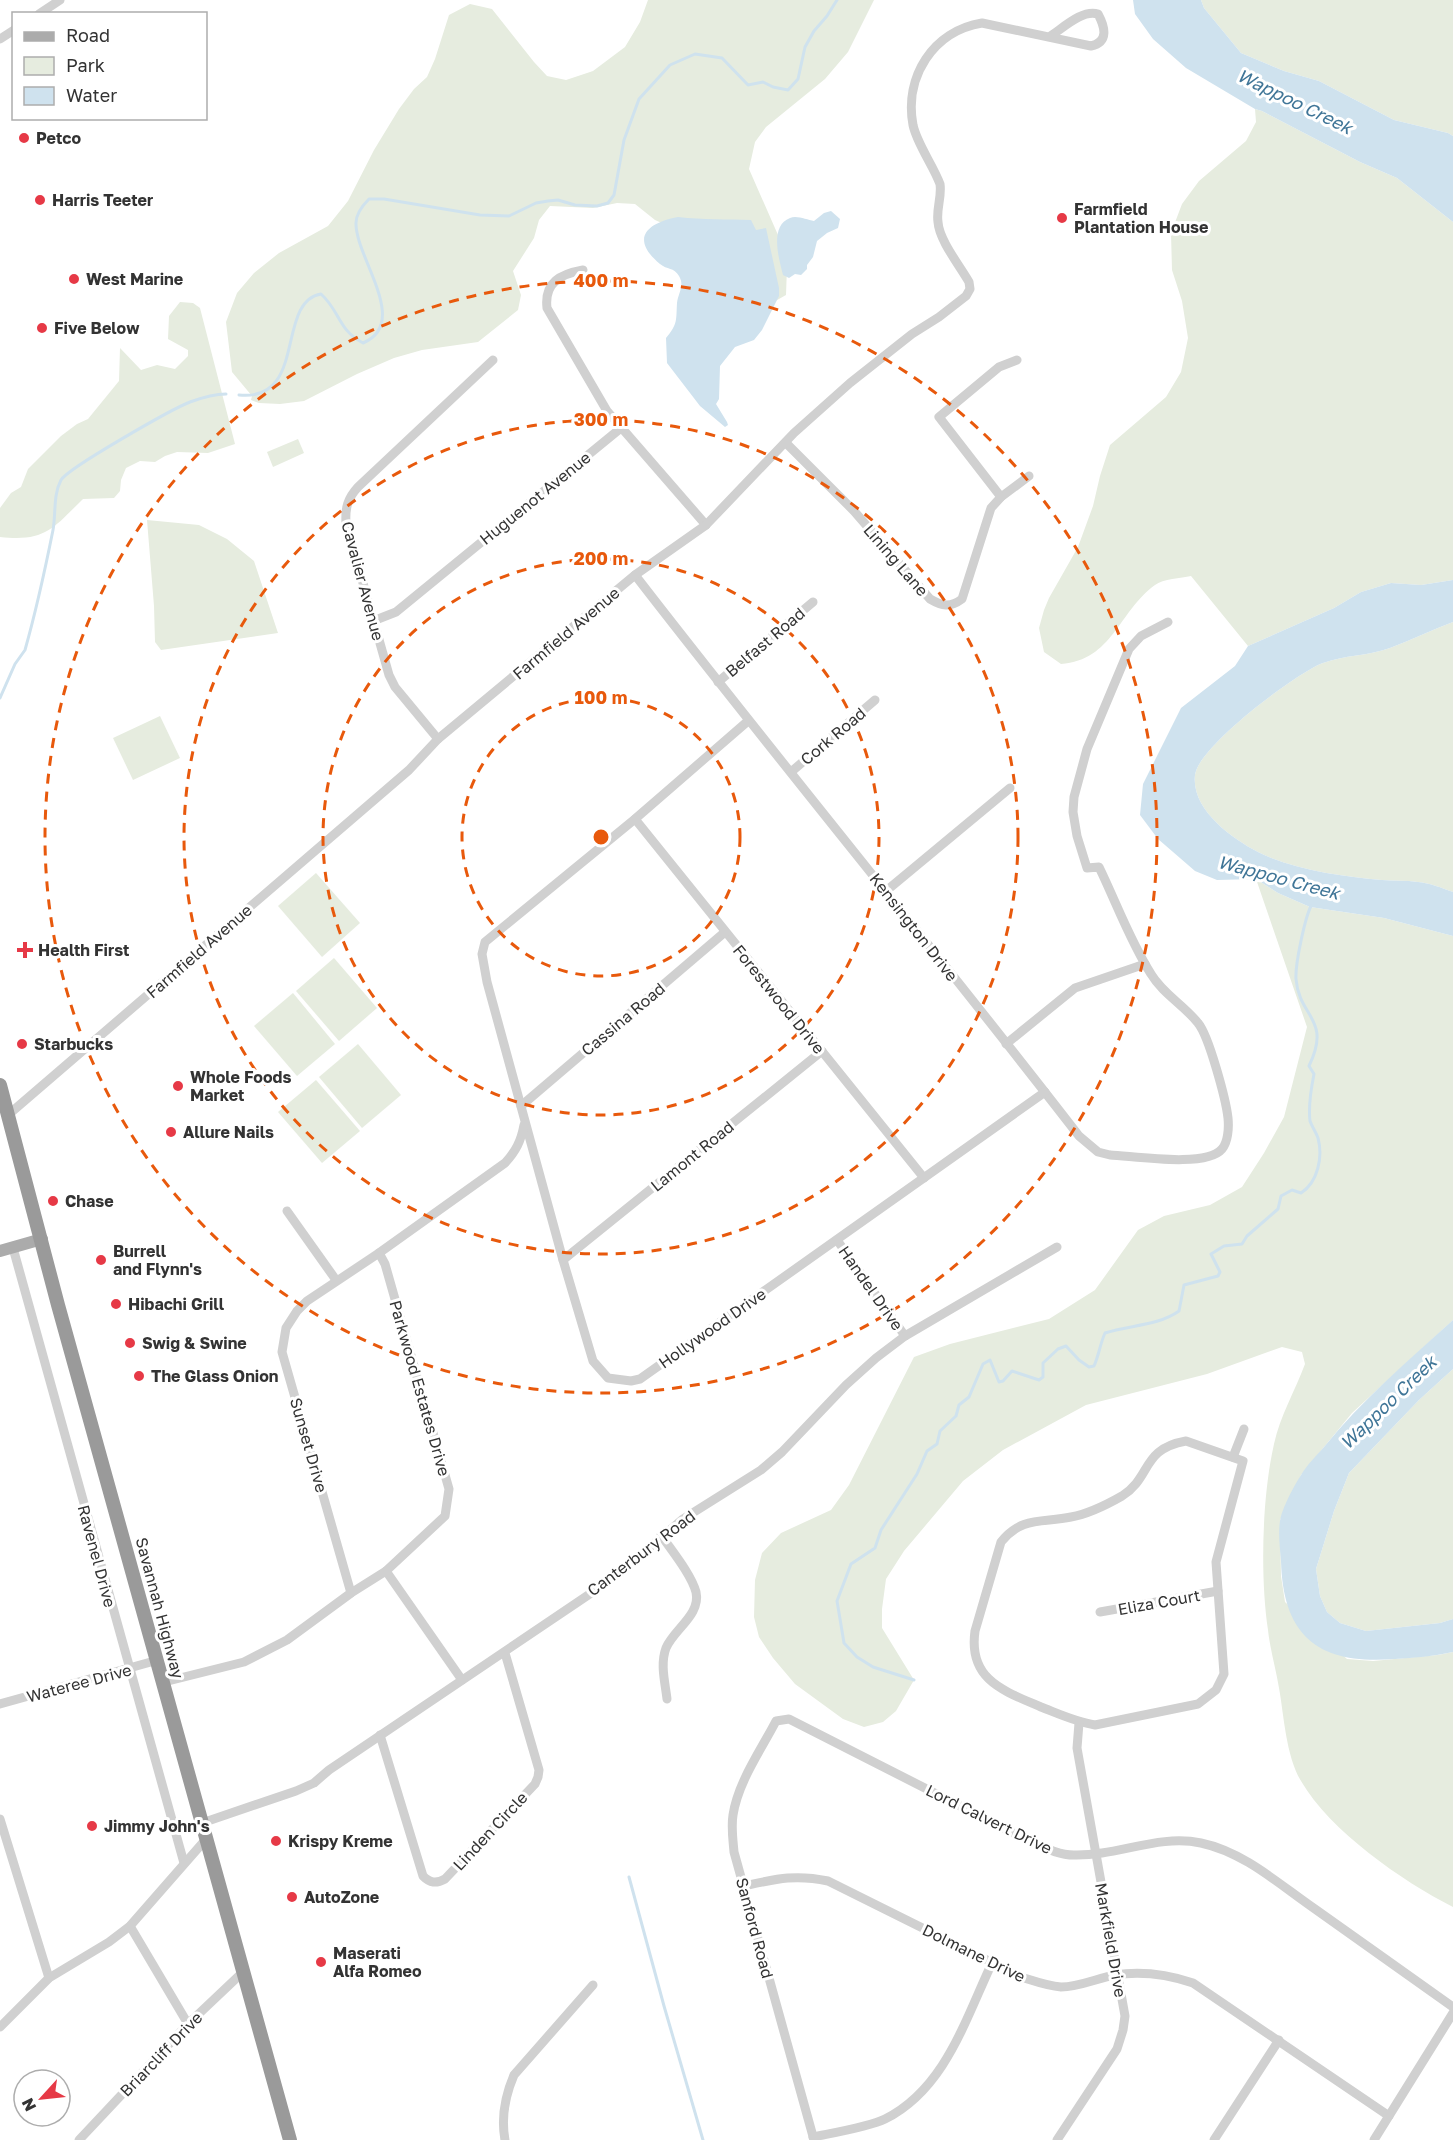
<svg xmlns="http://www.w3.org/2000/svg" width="1453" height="2140" font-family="'Golos Text',sans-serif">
	<rect width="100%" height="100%" fill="#fff"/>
	<g fill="#e6ecdf">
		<path d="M648,0H874L848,52L825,79L766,127L755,142L749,169L778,235L787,267L786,295L763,308L682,232L655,220L635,204L617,203L593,208L550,206L539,220L534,238L513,271L521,295L518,310L478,342L422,350L394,358L357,374L304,401L280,404L259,403L251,400L252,396L232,372L226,322L237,293L254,273L279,253L328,226L348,201L374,150L399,109L414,89L427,77L435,59L449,15L470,4L492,9L534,62L547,76L566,80L593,71L625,47L640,22Z"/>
		<path d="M1201,0H1453V136L1448,133L1394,120L1319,81L1284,71L1241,53L1204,8Z"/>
		<path d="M1255,109L1262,111L1360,162L1397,178L1453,222V580L1421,585L1391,583L1361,592L1334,608L1248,646L1191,576C1181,578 1163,579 1155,585C1118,612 1113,660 1061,664L1044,652L1039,628L1044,610L1049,598L1078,547L1093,506L1100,476L1110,445L1166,397L1181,372L1188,338L1182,301L1172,270L1171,233L1182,204L1199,181L1246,141L1256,122Z"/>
		<path d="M180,302L193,303L200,308L235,444L208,453L177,452L165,456L155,462L140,461L126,468L121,480L120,491L114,498L83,499C53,528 46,542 0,537V508L11,493L21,487L28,469L61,436L77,424L88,419L119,381L120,348L141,370L157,365L175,369L188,356V350L168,339L169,316Z"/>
		<path d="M298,439L304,453L273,467L267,452Z"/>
		<path d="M147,520L199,525L227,539L254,561L278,633L161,650L155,642L154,606Z"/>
		<path d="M1453,622V892C1442,888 1430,883 1418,882C1406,880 1394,881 1382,880C1341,876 1294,870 1258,852C1231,838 1191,809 1195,775C1198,747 1296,673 1323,663C1344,655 1369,656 1390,648C1411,640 1432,630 1453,622Z"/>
		<path d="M160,716L180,758L133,780L113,738Z"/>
		<path d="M316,873L360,923L322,957L278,906Z"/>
		<path d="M1256,879L1278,893L1310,907L1384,918L1453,936V1320L1352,1413L1301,1475L1280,1520L1281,1576L1285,1602L1347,1659L1373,1661L1438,1655L1453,1652V1907C1402,1881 1330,1831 1301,1781C1286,1756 1284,1716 1279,1688C1276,1669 1270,1649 1268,1630C1260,1576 1262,1497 1274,1444C1280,1416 1295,1391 1305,1364L1302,1352L1282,1347L1207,1374L1086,1405L1003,1450L963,1481L904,1551L886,1579L882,1609V1628L914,1680L896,1711L883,1722L864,1727L843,1719L795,1684L773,1658L759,1637L754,1617L755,1580L762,1553L781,1533L831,1510L849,1485L914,1357L950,1344L1049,1319L1095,1290L1138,1230L1164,1216L1210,1205L1242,1187L1264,1153L1284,1117L1307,1027Z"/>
		<path d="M334,958L377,1008L339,1041L296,991Z"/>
		<path d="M293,993L335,1044L297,1076L254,1026Z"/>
		<path d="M358,1044L401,1095L362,1128L319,1077Z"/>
		<path d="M316,1080L360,1131L322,1163L278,1112Z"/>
		<path d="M1453,1369V1619L1440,1623L1366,1631L1340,1623L1327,1612L1320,1596L1316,1569L1334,1511L1349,1473L1419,1400Z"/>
	</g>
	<g fill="#cfe2ee">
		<path d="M1133,0H1201L1204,8L1241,53L1284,71L1319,81L1394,120L1448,133L1453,136V222L1397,178L1360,162L1262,111L1255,109L1186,68L1153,39L1135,14Z"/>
		<path d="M831,211L840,219L838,228L827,233L817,241L813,257L807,265V269L801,275L795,274L789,278L783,275C779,259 769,226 790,218C797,215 807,220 814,221L824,213Z"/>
		<path d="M678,217C703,220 727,219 751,220L756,230L766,228L779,288V296L762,330L754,340L735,347L720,366L719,399L716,404L727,422L728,425L725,427L700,406L667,363L666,338C678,324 676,320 677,303C678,293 685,286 679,276C674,267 667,270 660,264C630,239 646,223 678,217Z"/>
		<path d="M1453,580V622C1432,630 1411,640 1390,648C1369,656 1344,655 1323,663C1296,673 1198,747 1195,775C1191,809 1231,838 1258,852C1294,870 1341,876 1382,880C1394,881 1406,880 1418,882C1430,883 1442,888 1453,892V936L1384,918L1310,907L1278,893L1256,879L1217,880L1195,871L1158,839L1140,815L1143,784L1181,708L1235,666L1248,646L1334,608L1361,592L1391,583L1421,585Z"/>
		<path d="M1453,1320V1369L1419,1400L1349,1473L1334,1511L1316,1569L1320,1596L1327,1612L1340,1623L1366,1631L1440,1623L1453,1619V1652C1434,1656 1414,1658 1395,1659C1320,1665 1283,1638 1281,1561C1280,1549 1278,1533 1280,1521C1282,1508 1294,1486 1301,1475C1307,1465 1316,1456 1324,1447C1362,1400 1408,1361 1453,1320Z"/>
	</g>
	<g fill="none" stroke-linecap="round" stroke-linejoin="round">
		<g stroke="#cfe2ee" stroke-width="3">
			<path d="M239,395C308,402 275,302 321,294C340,311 338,330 363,343C411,323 355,257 356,223C356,213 363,205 369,199H384L480,215L509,216L536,203L548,201L558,200L575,205L597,206L608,203L614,195L624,140L639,99L670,65L695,54L722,58L748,85L763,82L773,87L788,90L798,79L805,47L814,31L827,16L837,0"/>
			<path d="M0,698L15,664L25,650C36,611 45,570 53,530C56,514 53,495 61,480C68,468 172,409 190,402C201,398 215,394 226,394"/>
			<path d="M914,1680L873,1667L857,1657L844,1643L837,1601L851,1564L875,1548L881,1530L917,1474L927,1451L937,1444L940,1431L956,1416L959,1405L969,1397L983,1364L990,1360L999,1382L1003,1381L1012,1371L1039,1380L1043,1377V1363L1058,1349L1066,1346L1079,1360L1089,1367L1094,1366C1099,1355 1100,1344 1105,1333C1129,1325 1158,1326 1179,1311L1184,1285L1218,1276L1220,1272L1211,1254L1224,1246L1242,1244L1247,1236L1278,1209L1281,1196L1292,1190L1301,1193C1318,1182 1323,1157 1318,1138C1316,1132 1312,1127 1310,1121C1308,1105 1311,1089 1314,1074L1309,1066C1332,1018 1299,1018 1296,979C1295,964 1305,918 1311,906"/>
			<path d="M629,1877L664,2006L703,2140"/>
		</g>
		<g stroke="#d0d0d0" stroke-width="9">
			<path d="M39,14L60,0"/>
			<path d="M0,39L14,30"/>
			<path d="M583,270C561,274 544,282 547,308L607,411L706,525"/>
			<path d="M786,443L854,511L930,599C942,606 950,608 962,599L991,508L1001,497L1029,476"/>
			<path d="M1001,497L939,417L999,367L1017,360"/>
			<path d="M635,575C781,764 933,947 1079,1136L1098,1152L1110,1155C1134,1156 1206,1168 1222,1149C1228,1142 1229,1128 1228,1118C1226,1100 1209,1036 1198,1023C1184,1005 1163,994 1151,974C1130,941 1116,902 1099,867L1087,868L1077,836L1073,812L1074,797L1087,749L1129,649L1141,636L1168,622"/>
			<path d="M373,621L396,612L621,428"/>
			<path d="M718,682L813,602"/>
			<path d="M748,721L635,819L485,942L482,954L487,982L563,1260L593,1361L608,1378L631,1381L640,1379L1045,1092"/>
			<path d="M438,739L395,687L389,675L346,523C345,507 348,498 358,487L493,360"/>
			<path d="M791,772L875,700"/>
			<path d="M635,819L924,1178"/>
			<path d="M886,891L1010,788"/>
			<path d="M1006,1044L1075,988L1145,964"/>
			<path d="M521,1106L725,932"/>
			<path d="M8,1115L409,770L438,739L635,575L706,525L794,433L850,383L912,334L939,317L966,296L970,289L969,282C960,266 939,240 938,222C936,209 942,197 940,184C933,165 917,144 913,125C904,77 933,31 982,23L1091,46C1109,42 1105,27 1098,14C1082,9 1062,29 1049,37"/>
			<path d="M287,1211L336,1280"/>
			<path d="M837,1240L905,1336"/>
			<path d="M13,1248L184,1863"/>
			<path d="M563,1260L822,1051"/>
			<path d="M1186,1441L1243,1461L1216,1562L1224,1674L1216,1690L1198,1704L1095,1725C1076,1722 1059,1714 1041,1707C1004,1691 968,1680 975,1631L1001,1542C1022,1516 1042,1523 1071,1517C1088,1514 1108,1504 1122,1496C1152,1477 1141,1449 1186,1441Z"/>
			<path d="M1233,1457L1244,1429"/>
			<path d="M661,1535C672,1551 691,1574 696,1592C701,1615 674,1629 666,1648C660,1664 665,1682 667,1699"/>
			<path d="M386,1571L462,1680"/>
			<path d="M351,1593L282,1352L286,1328L297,1311L307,1301L379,1253L505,1163C516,1151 521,1141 524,1125"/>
			<path d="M1100,1612L1218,1591"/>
			<path d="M164,1682L244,1662L287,1640L351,1593L386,1571L445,1516L449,1489L385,1264L379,1253"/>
			<path d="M0,1704L158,1660"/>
			<path d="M380,1735L423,1876C430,1883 436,1884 445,1879L535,1784L538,1777L539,1770L505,1653"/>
			<path d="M0,1819L49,1978"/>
			<path d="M202,1823L296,1791L314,1783L329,1770L612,1579L683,1519L761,1470L782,1452L846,1385L876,1358L905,1336L1057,1247"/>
			<path d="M744,1886C776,1879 795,1874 828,1881L1021,1977C1034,1981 1047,1986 1061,1987C1079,1987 1098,1978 1115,1975C1141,1971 1169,1975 1193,1983L1389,2116"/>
			<path d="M130,1926L188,2024"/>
			<path d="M0,2027L49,1978L109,1942L130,1926L207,1838"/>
			<path d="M813,2137C832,2133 869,2127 885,2119C945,2089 965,2020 992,1963"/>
			<path d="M79,2140L188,2024L244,1971"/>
			<path d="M505,2140C501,2118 505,2096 514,2075L593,1985"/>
			<path d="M814,2140L734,1852C733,1840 731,1827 733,1815C738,1782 761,1750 776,1721L789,1719L1031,1842C1045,1848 1059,1855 1074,1855C1118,1856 1158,1834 1201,1843C1244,1852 1280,1885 1315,1909C1361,1942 1407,1974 1453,2007"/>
			<path d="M1057,2140L1117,2049L1123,2030L1125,2016L1077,1748L1079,1723"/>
			<path d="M1214,2140L1279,2040"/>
			<path d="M1374,2140L1453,2013"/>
		</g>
		<path stroke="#ababab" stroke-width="12" d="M0,1251L42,1239"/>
		<path stroke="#9a9a9a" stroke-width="14" d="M0,1085L58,1305L290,2140"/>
	</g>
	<g fill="none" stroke="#e8590c" stroke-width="3" stroke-dasharray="10 8">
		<circle cx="601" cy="837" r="139"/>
		<circle cx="601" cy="837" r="278"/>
		<circle cx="601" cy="837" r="417"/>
		<circle cx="601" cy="837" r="556"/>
	</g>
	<g fill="#e63946" stroke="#fff" stroke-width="2">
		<circle cx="24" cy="138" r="6"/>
		<circle cx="40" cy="200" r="6"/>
		<circle cx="1062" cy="218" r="6"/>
		<circle cx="74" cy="279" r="6"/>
		<circle cx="42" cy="328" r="6"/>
		<path d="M22 941h6v6h6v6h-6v6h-6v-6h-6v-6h6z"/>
		<circle cx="22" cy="1044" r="6"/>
		<circle cx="178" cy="1086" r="6"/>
		<circle cx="171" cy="1132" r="6"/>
		<circle cx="53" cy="1201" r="6"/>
		<circle cx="101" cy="1260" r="6"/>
		<circle cx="116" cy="1304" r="6"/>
		<circle cx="130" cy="1343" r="6"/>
		<circle cx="139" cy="1376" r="6"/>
		<circle cx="92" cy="1826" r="6"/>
		<circle cx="276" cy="1841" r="6"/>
		<circle cx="292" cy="1897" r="6"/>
		<circle cx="321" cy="1962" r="6"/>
	</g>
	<g text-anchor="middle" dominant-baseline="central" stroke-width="6" stroke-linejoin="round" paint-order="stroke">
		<g font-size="16" font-weight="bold" fill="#333" stroke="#fff" text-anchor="start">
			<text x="36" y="138">Petco</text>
			<text x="52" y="200">Harris Teeter</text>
			<text x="1074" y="209">Farmfield<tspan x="1074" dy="18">Plantation House</tspan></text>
			<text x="86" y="279">West Marine</text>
			<text x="54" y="328">Five Below</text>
			<text x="38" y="950">Health First</text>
			<text x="34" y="1044">Starbucks</text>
			<text x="190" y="1077">Whole Foods<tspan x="190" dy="18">Market</tspan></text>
			<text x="183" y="1132">Allure Nails</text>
			<text x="65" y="1201">Chase</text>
			<text x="113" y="1251">Burrell<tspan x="113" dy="18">and Flynn's</tspan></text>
			<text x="128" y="1304">Hibachi Grill</text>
			<text x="142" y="1343">Swig &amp; Swine</text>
			<text x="151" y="1376">The Glass Onion</text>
			<text x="104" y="1826">Jimmy John's</text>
			<text x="288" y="1841">Krispy Kreme</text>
			<text x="304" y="1897">AutoZone</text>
			<text x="333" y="1953">Maserati<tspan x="333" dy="18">Alfa Romeo</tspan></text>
		</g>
		<g font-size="16" fill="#333" stroke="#fff">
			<text transform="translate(535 498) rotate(-39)">Huguenot Avenue</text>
			<text transform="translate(896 560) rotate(49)">Lining Lane</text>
			<text transform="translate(363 581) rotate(75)">Cavalier Avenue</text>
			<text transform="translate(566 633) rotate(-40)">Farmfield Avenue</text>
			<text transform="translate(765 642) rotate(-40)">Belfast Road</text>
			<text transform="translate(833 736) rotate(-40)">Cork Road</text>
			<text transform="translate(914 927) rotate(52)">Kensington Drive</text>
			<text transform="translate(199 951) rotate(-41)">Farmfield Avenue</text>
			<text transform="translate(779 999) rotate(51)">Forestwood Drive</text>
			<text transform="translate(623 1019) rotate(-40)">Cassina Road</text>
			<text transform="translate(692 1156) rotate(-39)">Lamont Road</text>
			<text transform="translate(871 1288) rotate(55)">Handel Drive</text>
			<text transform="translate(712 1328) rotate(-35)">Hollywood Drive</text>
			<text transform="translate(420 1388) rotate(74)">Parkwood Estates Drive</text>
			<text transform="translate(309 1445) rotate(74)">Sunset Drive</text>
			<text transform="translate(641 1553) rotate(-37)">Canterbury Road</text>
			<text transform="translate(97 1556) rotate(75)">Ravenel Drive</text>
			<text transform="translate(1159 1602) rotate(-10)">Eliza Court</text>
			<text transform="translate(160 1608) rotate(75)">Savannah Highway</text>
			<text transform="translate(79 1683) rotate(-15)">Wateree Drive</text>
			<text transform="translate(989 1819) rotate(26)">Lord Calvert Drive</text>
			<text transform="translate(490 1831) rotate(-47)">Linden Circle</text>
			<text transform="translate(755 1928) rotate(75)">Sanford Road</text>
			<text transform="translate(1111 1940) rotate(80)">Markfield Drive</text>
			<text transform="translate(974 1953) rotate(26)">Dolmane Drive</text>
			<text transform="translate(161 2054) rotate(-46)">Briarcliff Drive</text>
		</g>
		<g font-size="18" font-style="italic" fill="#3f7597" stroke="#fff">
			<text transform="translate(1295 101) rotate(26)">Wappoo Creek</text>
			<text transform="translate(1279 877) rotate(15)">Wappoo Creek</text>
			<text transform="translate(1388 1402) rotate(-44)">Wappoo Creek</text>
		</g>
	</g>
	<circle cx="601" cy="837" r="9" fill="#e8590c" stroke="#fff" stroke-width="3"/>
	<g font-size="18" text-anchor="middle" font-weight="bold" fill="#e8590c" stroke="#fff" stroke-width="6" stroke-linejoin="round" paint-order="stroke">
		<text x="601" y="287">400 m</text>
		<text x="601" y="426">300 m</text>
		<text x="601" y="565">200 m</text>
		<text x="601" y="704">100 m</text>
	</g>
	<rect x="12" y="12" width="195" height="108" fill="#ffffff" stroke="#adadad" stroke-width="1.5"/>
	<rect x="24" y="32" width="30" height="9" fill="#ababab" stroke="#adadad" stroke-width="1.5"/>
	<text x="66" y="42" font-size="18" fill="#333333">Road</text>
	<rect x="24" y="57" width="30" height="18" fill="#e6ecdf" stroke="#adadad" stroke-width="1.5"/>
	<text x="66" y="72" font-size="18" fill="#333333">Park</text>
	<rect x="24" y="87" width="30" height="18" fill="#cfe2ee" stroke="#adadad" stroke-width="1.5"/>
	<text x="66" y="102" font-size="18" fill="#333333">Water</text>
	<g transform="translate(42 2098) rotate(243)"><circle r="28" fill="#ffffff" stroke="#adadad" stroke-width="1.5"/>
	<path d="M0-4.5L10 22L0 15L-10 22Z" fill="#e63946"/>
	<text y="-9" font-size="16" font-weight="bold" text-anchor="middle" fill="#333333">N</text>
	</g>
</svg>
